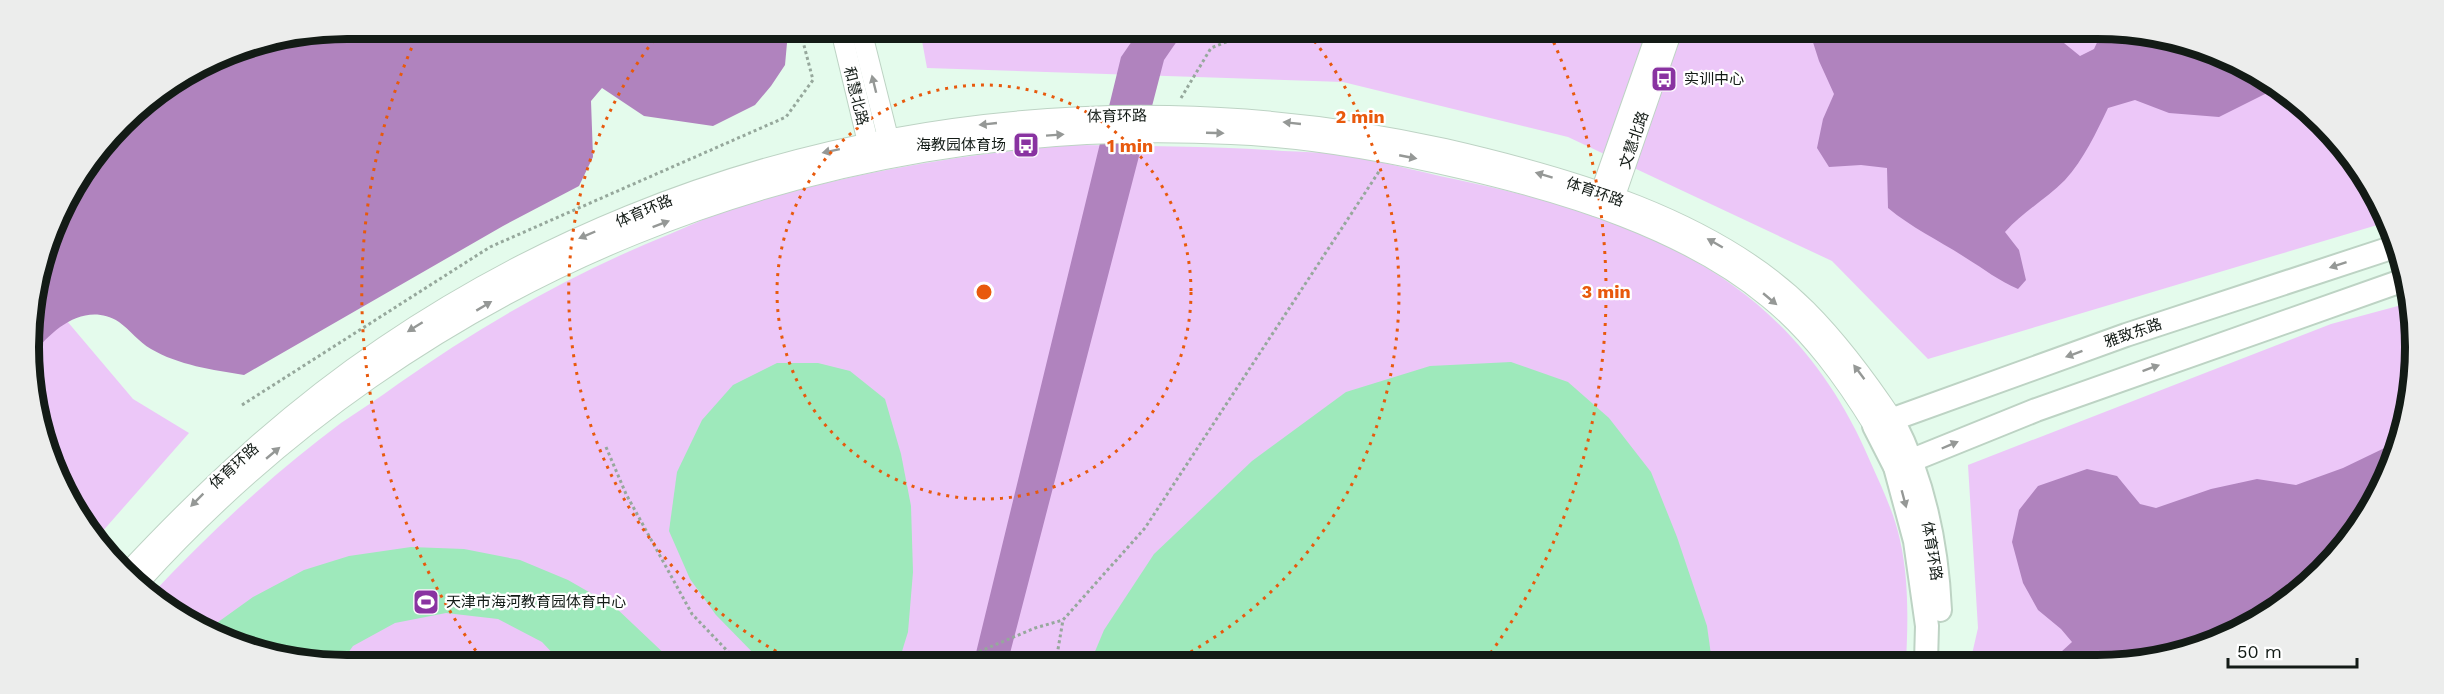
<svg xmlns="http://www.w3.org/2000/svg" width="2444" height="694" font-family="'Work Sans','Noto Sans SC',sans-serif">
	<rect width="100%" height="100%" fill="#e4fbec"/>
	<g fill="#ecc7f8">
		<path d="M920,30L2159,35L2274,82L2362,170L2384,223L1928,359L1832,261L1568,137L1343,82L927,68Z"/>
		<path d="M1075,145C1144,146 1214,146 1283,151C1301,152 1320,152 1339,154C1377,160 1416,171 1454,179C1638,217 1792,276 1870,461C1881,486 1894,512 1900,540C1909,580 1908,622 1906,662L285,659L187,623L153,593C210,532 274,473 341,423C360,410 379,398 398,384C483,324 573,273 670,234C687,227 705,218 723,212C837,175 956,154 1075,145Z"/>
		<path d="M39,288L133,399L189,433L94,541L45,449L29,326Z"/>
		<path d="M2409,303V409L2373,506L2307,586L2219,641L2138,663H1970L1978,628L1968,465L2331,324Z"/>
	</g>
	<g fill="#b083be">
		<path d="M347,29L785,30L787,43L785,65L771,86L755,105L713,126L644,116L602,88L591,101L593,157L579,186L503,226L244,375C213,370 178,365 151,349C139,342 130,330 119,322C85,301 53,329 33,354L29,326L62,206L137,108L225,53Z"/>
		<path d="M1139,31H1184L1164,60L1008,661H974L1121,57Z"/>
		<path d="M1810,33L2061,34L2064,43L2080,56L2094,49L2101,34L2159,35L2274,82L2279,87L2219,117L2169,113L2135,100L2108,108C2096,133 2084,159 2065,180C2046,199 2023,212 2005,232L2019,250L2026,280L2018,289C1999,281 1984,269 1966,258C1940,241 1912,228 1888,208L1887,168L1861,165L1829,167L1817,148L1823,119L1834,94L1819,61Z"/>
		<path d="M2397,442L2373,506L2362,520L2342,532L2330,558L2307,586L2219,641L2138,663H2029L2061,652L2072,642L2061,629L2038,610L2023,583L2012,542L2019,510L2038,486L2087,469L2117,476L2140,504L2156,508L2211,489L2257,479L2296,485L2343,468Z"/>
	</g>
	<g fill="#9ee9bb">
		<path d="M1511,362L1568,382L1609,418L1651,472L1677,537L1707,626L1712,662L1091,661L1104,630L1154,554L1252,461L1346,392L1430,366Z"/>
		<path d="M777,363H818L850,371L885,399L901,454L911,506L913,572L908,632L899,661L760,660L716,615L690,579L669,531L677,472L702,420L733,385Z"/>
		<path d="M411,547L464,549L520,560L568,580L615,607L671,660H559L542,642L498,619L446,613L395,623L353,646L343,660L285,659L207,630L253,597L304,570L349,556Z"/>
	</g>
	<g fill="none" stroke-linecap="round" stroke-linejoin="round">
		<g stroke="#bdd3c4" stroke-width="22">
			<g id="secondary">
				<path d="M841,30L871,155"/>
				<path d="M861,30L891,150"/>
				<path d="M1596,206L1654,41"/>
				<path d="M1610,210L1671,33"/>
				<path d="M129,571C207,488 289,411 384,347C695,136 1079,68 1445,149C1567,177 1715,219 1806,310C1839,343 1867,381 1893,420"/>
				<path d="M140,581C419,273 816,113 1231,134C1309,137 1387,151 1464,169C1567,193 1686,229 1769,298C1812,333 1845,379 1874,426"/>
			</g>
		</g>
		<g stroke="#bdd3c4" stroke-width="26">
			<g id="primary">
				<path d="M1893,420C1923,478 1937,545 1940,610"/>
				<path d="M1895,467L2036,410L2407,279"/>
				<path d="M1926,662L1927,626L1915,541L1895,467L1874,426L2126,335L2394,247"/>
			</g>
		</g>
		<g stroke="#96a89c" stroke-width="3" stroke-dasharray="3 3" stroke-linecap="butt">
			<path d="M1181,98L1211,48L1251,32"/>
			<path d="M242,405L490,247L786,117L813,80L800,30"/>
			<path d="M606,447L626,494L692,614L736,660"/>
			<path d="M957,661L1035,628L1063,620L1145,528L1380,170"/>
			<path d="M1056,661L1063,620"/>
		</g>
		<use href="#secondary" stroke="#fff" stroke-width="20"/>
		<use href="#primary" stroke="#fff" stroke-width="22"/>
	</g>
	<defs><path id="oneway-solid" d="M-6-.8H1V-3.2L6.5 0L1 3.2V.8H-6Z" transform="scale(1.5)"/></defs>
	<g fill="#959896">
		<use href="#oneway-solid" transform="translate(874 84) rotate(-104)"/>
		<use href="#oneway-solid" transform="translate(1292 123) rotate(-174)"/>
		<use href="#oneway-solid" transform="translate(988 124) rotate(174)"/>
		<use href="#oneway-solid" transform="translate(1215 133) rotate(2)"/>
		<use href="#oneway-solid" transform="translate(1055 135) rotate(-4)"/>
		<use href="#oneway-solid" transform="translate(831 151) rotate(168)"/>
		<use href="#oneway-solid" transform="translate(1408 157) rotate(11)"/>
		<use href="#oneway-solid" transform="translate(1544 175) rotate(-163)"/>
		<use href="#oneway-solid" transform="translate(661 224) rotate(-21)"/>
		<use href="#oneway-solid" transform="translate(587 235) rotate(157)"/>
		<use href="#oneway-solid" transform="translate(1715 243) rotate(-150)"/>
		<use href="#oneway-solid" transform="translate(2338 265) rotate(162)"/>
		<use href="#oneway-solid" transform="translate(1770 299) rotate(40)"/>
		<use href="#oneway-solid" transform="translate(484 306) rotate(-31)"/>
		<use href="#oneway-solid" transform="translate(415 327) rotate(148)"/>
		<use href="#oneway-solid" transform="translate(2074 354) rotate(160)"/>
		<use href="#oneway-solid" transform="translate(2151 368) rotate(-20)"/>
		<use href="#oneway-solid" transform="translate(1859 372) rotate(-127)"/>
		<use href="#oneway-solid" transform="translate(1950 445) rotate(-23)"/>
		<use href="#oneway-solid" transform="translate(273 453) rotate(-40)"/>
		<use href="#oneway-solid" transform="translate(1904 499) rotate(75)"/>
		<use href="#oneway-solid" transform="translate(197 500) rotate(135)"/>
	</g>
	<g fill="none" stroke="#e8590c" stroke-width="3" stroke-dasharray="3 6">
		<circle cx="984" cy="292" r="207"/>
		<path d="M792 660A415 415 0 0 1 661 31M1309 34A415 415 0 0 1 1176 660"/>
		<path d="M481 658A622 622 0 0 1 420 29M1550 34A622 622 0 0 1 1487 658"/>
	</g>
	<defs>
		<g id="bus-square" transform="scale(1.35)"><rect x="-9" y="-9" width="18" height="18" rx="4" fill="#8933a1" stroke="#fff"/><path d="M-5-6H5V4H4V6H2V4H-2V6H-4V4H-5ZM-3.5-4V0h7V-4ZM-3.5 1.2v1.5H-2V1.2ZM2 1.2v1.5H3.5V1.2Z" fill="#fff"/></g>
		<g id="stadium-square" transform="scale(1.35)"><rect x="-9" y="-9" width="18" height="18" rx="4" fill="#8933a1" stroke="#fff"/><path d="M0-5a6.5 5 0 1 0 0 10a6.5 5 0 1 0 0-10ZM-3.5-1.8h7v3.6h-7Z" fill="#fff"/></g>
	</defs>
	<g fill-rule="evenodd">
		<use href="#bus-square" x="1664" y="79"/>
		<use href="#bus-square" x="1026" y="145"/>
		<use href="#stadium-square" x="426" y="602"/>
	</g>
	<g text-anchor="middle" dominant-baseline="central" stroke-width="4.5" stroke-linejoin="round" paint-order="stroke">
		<g font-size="15" fill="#131b16" stroke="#fff" text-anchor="start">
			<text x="1684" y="79">实训中心</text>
			<text x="1006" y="145" text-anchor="end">海教园体育场</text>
			<text x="446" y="602">天津市海河教育园体育中心</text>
		</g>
		<g font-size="15" fill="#131b16" stroke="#fff">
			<text transform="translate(856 96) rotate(76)">和慧北路</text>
			<text transform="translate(1117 116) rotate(-1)">体育环路</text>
			<text transform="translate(1634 140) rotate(-71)">文慧北路</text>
			<text transform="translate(1595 192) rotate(19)">体育环路</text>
			<text transform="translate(644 211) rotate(-23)">体育环路</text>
			<text transform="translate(2133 333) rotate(-19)">雅致东路</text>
			<text transform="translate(234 466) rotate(-42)">体育环路</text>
			<text transform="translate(1932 551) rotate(81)">体育环路</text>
		</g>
	</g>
	<path d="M0 0H2444V694H0ZM347 39H2097A308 308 0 0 1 2405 347V347A308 308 0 0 1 2097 655H347A308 308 0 0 1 39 347V347A308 308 0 0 1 347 39Z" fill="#ecedec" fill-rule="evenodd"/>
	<path fill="none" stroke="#131b16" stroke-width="8" d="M347 39H2097A308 308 0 0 1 2405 347V347A308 308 0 0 1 2097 655H347A308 308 0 0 1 39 347V347A308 308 0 0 1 347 39Z"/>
	<circle cx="984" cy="292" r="9" fill="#e8590c" stroke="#fff" stroke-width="3"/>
	<g font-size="18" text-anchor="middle" font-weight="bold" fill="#e8590c" stroke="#fff" stroke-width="4.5" stroke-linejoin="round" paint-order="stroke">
		<text x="1360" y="123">2 min</text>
		<text x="1130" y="152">1 min</text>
		<text x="1606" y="298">3 min</text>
	</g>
	<path d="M2228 658v9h129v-9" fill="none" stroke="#131b16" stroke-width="3"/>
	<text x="2237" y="658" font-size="18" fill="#131b16" stroke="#ffffff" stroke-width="4.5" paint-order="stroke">50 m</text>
</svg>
